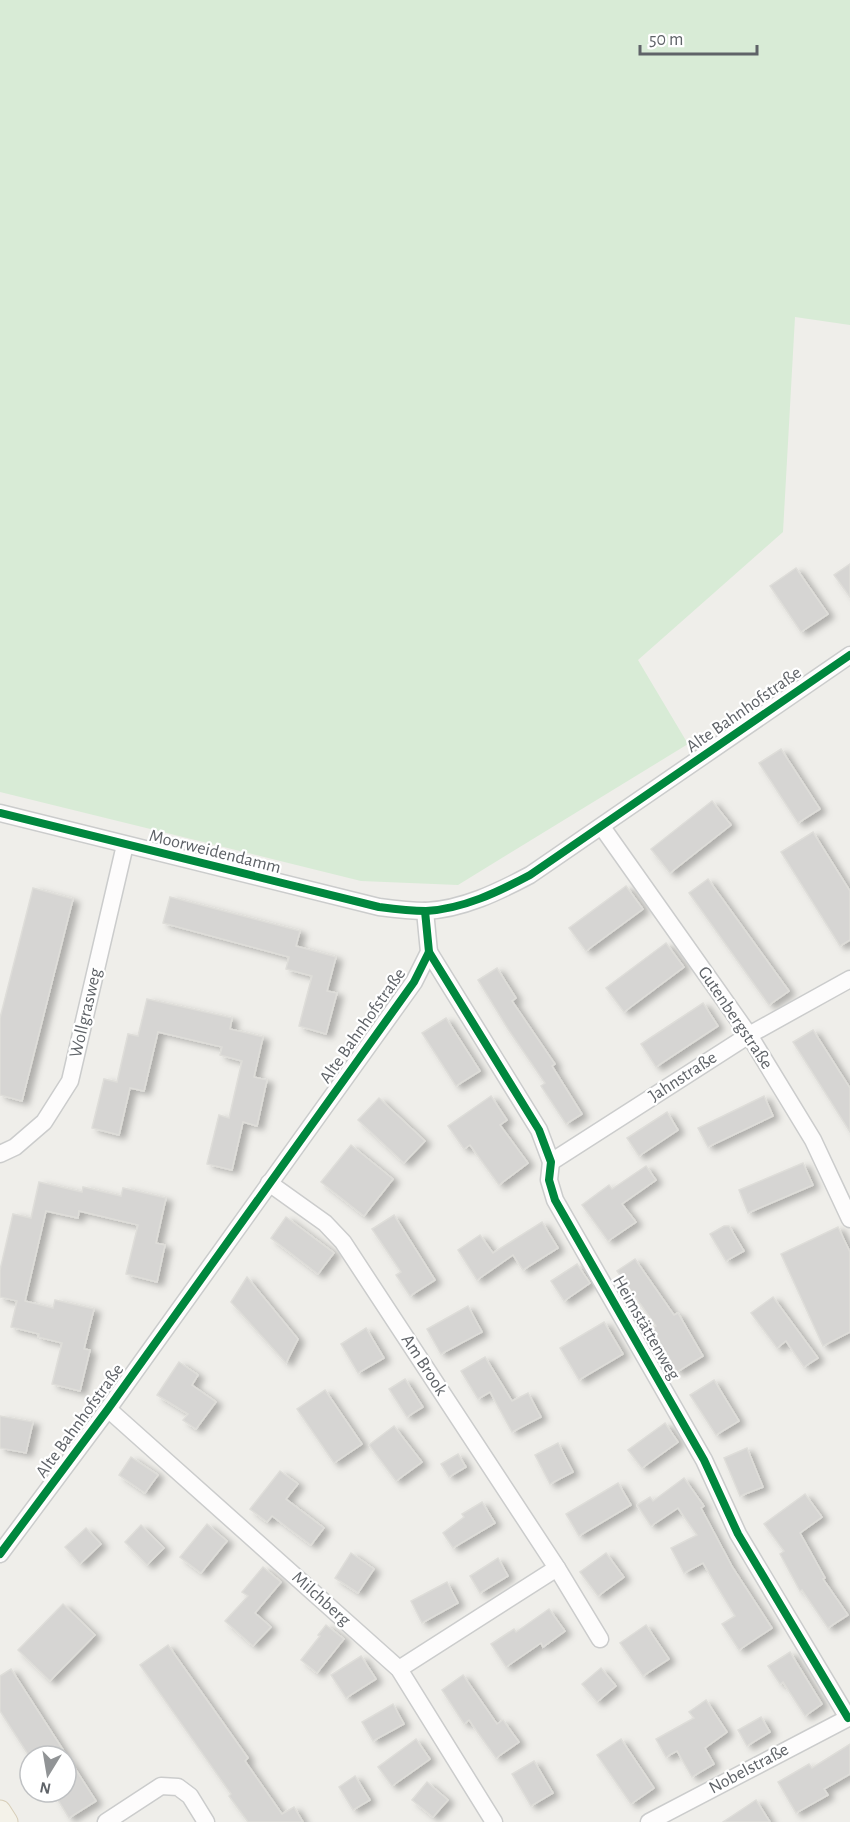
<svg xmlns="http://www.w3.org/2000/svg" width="850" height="1822" font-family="'Alegreya Sans',sans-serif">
	<defs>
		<filter id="shadow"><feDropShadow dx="6" dy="3.5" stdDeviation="3" flood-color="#0004"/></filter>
	</defs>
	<rect width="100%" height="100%" fill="#efeeea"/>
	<path fill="#d8ebd6" d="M0,0H850V325L795,317L783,532L638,660L688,744L458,885L361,881L0,792Z"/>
	<g fill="#d6d5d3" stroke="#deddd9" stroke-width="1.5" filter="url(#shadow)">
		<path d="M850,564V597L834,575Z"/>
		<path d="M796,568L828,614L801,632L770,586Z"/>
		<path d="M781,749L820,809L798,823L759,763Z"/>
		<path d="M712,801L731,825L670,873L651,849Z"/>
		<path d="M813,832L850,891V940L840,946L781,852Z"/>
		<path d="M708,879L789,991L769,1005L689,893Z"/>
		<path d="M626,886L643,909L586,951L569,928Z"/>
		<path d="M33,888L73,899L22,1101L0,1095V1018Z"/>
		<path d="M170,897L300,931L296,946L336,957L327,991L337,993L326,1034L299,1026L312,976L286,969L289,957L163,923Z"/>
		<path d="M666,943L684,967L624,1012L606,988Z"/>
		<path d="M497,968L516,998L512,1001L555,1064L552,1066L582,1114L566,1124L541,1086L545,1083L508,1029L478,980Z"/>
		<path d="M147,999L232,1018L230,1029L263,1037L254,1077L267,1080L257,1126L243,1122L232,1170L207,1164L219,1115L229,1118L242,1061L220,1055L222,1047L158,1032L144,1091L130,1088L119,1135L92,1128L104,1079L117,1082L128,1034L138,1036Z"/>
		<path d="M703,1003L718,1026L656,1067L641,1044Z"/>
		<path d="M446,1018L480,1071L456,1086L422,1033Z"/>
		<path d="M813,1030L850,1088V1132L793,1042Z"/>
		<path d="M491,1096L507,1120L500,1125L528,1163L499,1185L470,1145L464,1149L448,1126Z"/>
		<path d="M764,1096L773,1116L708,1147L698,1128Z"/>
		<path d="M379,1098L425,1141L404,1163L358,1120Z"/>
		<path d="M667,1112L678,1130L639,1156L627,1138Z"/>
		<path d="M351,1145L393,1179L364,1216L321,1182Z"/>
		<path d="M803,1163L813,1185L748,1213L739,1190Z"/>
		<path d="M646,1166L656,1180L622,1204L636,1222L608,1241L582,1205L609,1185L612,1189Z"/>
		<path d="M39,1182L82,1192L83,1187L121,1196L123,1188L166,1198L156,1243L165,1245L157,1282L126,1274L138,1225L79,1211L78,1218L46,1211L25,1301L53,1308L55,1300L94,1309L84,1349L90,1350L80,1391L52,1384L62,1343L38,1337L39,1334L11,1327L17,1301L0,1297V1270L13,1214L31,1218Z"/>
		<path d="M394,1215L435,1280L410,1296L396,1275L401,1272L372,1229Z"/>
		<path d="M286,1217L334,1253L318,1274L271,1238Z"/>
		<path d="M542,1222L558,1248L523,1270L513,1255L477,1280L458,1250L480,1235L493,1253Z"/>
		<path d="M724,1226H729L744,1251L726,1261L710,1234Z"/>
		<path d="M838,1227L850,1252V1332L823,1346L781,1254Z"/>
		<path d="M635,1259L674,1315L678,1313L703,1356L677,1372L651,1329L656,1326L617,1271Z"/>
		<path d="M577,1264L590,1283L564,1301L551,1281Z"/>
		<path d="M247,1277L298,1339L286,1363L231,1302Z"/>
		<path d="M773,1297L818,1358L804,1367L786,1341L777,1348L751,1313Z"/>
		<path d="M468,1306L482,1332L441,1354L427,1329Z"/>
		<path d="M604,1322L623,1354L579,1380L560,1348Z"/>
		<path d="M366,1328L384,1358L358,1373L341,1344Z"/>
		<path d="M485,1357L512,1401L528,1393L541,1417L512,1432L490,1392L478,1399L461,1371Z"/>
		<path d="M179,1362L198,1375L192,1385L216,1402L196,1429L183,1420L188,1414L157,1395Z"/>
		<path d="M405,1379L423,1407L407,1417L389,1389Z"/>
		<path d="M714,1380L739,1421L716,1435L690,1395Z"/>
		<path d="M325,1390L362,1444L334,1463L297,1409Z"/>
		<path d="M0,1416L33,1422L26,1453L0,1448Z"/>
		<path d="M665,1423L678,1442L642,1468L628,1450Z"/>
		<path d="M394,1426L422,1462L396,1481L369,1445Z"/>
		<path d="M558,1443L573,1472L550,1484L535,1455Z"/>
		<path d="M747,1448L763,1487L740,1496L724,1458Z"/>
		<path d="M458,1454L466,1467L449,1477L441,1464Z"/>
		<path d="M131,1457L158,1475L145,1493L119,1475Z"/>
		<path d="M280,1471L298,1484L286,1499L324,1528L311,1545L272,1516L267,1522L250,1509Z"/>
		<path d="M684,1478L704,1506L701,1508L733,1568L772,1628L739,1650L722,1624L735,1616L703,1563L684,1573L671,1548L697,1535L678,1508L651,1526L637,1505L650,1497L653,1501Z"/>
		<path d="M618,1483L631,1505L579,1536L566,1514Z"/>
		<path d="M805,1494L822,1517L800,1533L825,1578L823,1579L848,1615L828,1628L802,1590L800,1591L780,1554L784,1551L764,1524Z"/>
		<path d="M482,1502L495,1523L453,1548L443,1533L464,1517L462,1514Z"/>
		<path d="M207,1524L227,1541L201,1573L180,1557Z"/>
		<path d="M141,1525L164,1548L147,1565L125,1542Z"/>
		<path d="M86,1528L101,1544L80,1564L65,1547Z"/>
		<path d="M351,1553L374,1569L358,1593L335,1578Z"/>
		<path d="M606,1553L624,1577L598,1596L580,1572Z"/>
		<path d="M498,1558L508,1576L480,1593L470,1576Z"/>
		<path d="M263,1567L281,1582L255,1613L271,1627L253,1646L225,1621L248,1596L242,1592Z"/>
		<path d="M447,1582L458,1603L422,1623L411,1601Z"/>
		<path d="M63,1604L95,1635L50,1681L18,1650Z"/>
		<path d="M549,1609L565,1631L543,1647L541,1643L506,1667L491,1644L514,1629L516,1632Z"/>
		<path d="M326,1625L344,1639L317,1673L301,1660L320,1636L318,1635Z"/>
		<path d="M646,1625L669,1659L643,1676L620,1643Z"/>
		<path d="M168,1645L248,1758L245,1761L282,1814L294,1807L303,1822H248L229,1796L231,1794L140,1665Z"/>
		<path d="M790,1652L822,1704L805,1716L783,1682L780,1684L768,1666Z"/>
		<path d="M361,1656L376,1679L346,1698L331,1675Z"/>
		<path d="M601,1668L616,1686L597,1702L582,1684Z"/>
		<path d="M11,1669L96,1801L69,1818L53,1792H66V1756H29L0,1711V1676Z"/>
		<path d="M463,1675L497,1724L503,1720L519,1742L496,1758L469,1720L464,1724L442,1690Z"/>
		<path d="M706,1700L727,1732L705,1748L714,1764L692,1777L677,1751L666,1757L656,1739L694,1718L689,1712Z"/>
		<path d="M393,1704L404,1724L373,1741L362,1722Z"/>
		<path d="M761,1717L770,1732L747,1746L738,1730Z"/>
		<path d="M416,1739L430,1759L392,1786L378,1767Z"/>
		<path d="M621,1739L654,1788L631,1804L597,1755Z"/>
		<path d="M850,1744V1774L824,1789L828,1795L796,1813L778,1782L809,1764L812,1768Z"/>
		<path d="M534,1761L553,1793L531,1806L512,1774Z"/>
		<path d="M355,1776L370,1800L353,1810L339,1787Z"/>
		<path d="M427,1782L448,1800L433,1817L412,1800Z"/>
		<path d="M756,1800L770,1822H723Z"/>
	</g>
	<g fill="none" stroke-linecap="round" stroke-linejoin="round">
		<g stroke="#cbcccc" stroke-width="19">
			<g id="minor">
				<path d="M0,813L379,907C394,909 410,911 426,911C463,909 498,892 530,875L850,655"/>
				<path d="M602,827L749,1035L813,1140L850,1219"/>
				<path d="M429,952L539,1130L551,1162L549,1180L555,1200L704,1460L738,1534L848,1718"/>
				<path d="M0,1154L15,1147L44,1122L70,1081L125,845"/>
				<path d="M551,1162L749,1035L850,979"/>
				<path d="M269,1183L325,1223L343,1242L557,1568L600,1639"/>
				<path d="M108,1409L399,1669L494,1822"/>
				<path d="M0,1554L108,1409L414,982L429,952L425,911"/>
				<path d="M399,1669L557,1568"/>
				<path d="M106,1822L161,1786L178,1787L190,1796L206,1822"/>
				<path d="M649,1822L850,1717"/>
			</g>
		</g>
		<g stroke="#d7ceb8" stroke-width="23">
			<path id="major" d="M0,1811L7,1822"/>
		</g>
		<use href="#minor" stroke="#fdfcfc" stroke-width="16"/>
		<use href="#major" stroke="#f4f2e9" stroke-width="21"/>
		<g stroke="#fff" stroke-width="11">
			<g id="cycleway">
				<path d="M0,813L379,907C394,909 410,911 426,911C463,909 498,892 530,875L850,655"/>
				<path d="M429,952L539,1130L551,1162L549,1180L555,1200L704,1460L738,1534L848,1718"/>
				<path d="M0,1554L108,1409L414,982L429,952L425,911"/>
			</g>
		</g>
		<use href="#cycleway" stroke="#00873e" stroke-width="8"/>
	</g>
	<g text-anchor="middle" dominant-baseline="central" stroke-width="4.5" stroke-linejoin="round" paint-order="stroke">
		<g font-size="18" fill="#5f6368" stroke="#fff">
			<text transform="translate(744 710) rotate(-35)">Alte Bahnhofstraße</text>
			<text transform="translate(215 852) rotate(14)">Moorweidendamm</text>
			<text transform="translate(86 1013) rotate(-77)">Wollgrasweg</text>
			<text transform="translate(735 1018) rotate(56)">Gutenbergstraße</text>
			<text transform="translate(363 1026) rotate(-55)">Alte Bahnhofstraße</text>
			<text transform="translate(683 1077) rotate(-33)">Jahnstraße</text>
			<text transform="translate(646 1328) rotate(60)">Heimstättenweg</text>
			<text transform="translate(424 1365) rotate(57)">Am Brook</text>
			<text transform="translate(80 1421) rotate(-54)">Alte Bahnhofstraße</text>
			<text transform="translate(321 1599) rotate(42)">Milchberg</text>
			<text transform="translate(749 1769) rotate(-28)">Nobelstraße</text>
		</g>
	</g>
	<g transform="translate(48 1774) rotate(191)"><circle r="28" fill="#ffffff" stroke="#bfc1c3" stroke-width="1.5"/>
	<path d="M0-4.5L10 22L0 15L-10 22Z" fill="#919496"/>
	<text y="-9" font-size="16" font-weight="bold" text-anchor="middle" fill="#5f6368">N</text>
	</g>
	<path d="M640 45v9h117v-9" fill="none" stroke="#5f6368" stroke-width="3"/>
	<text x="649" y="45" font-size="18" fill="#5f6368" stroke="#ffffff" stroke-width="4.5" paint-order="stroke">50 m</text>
</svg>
